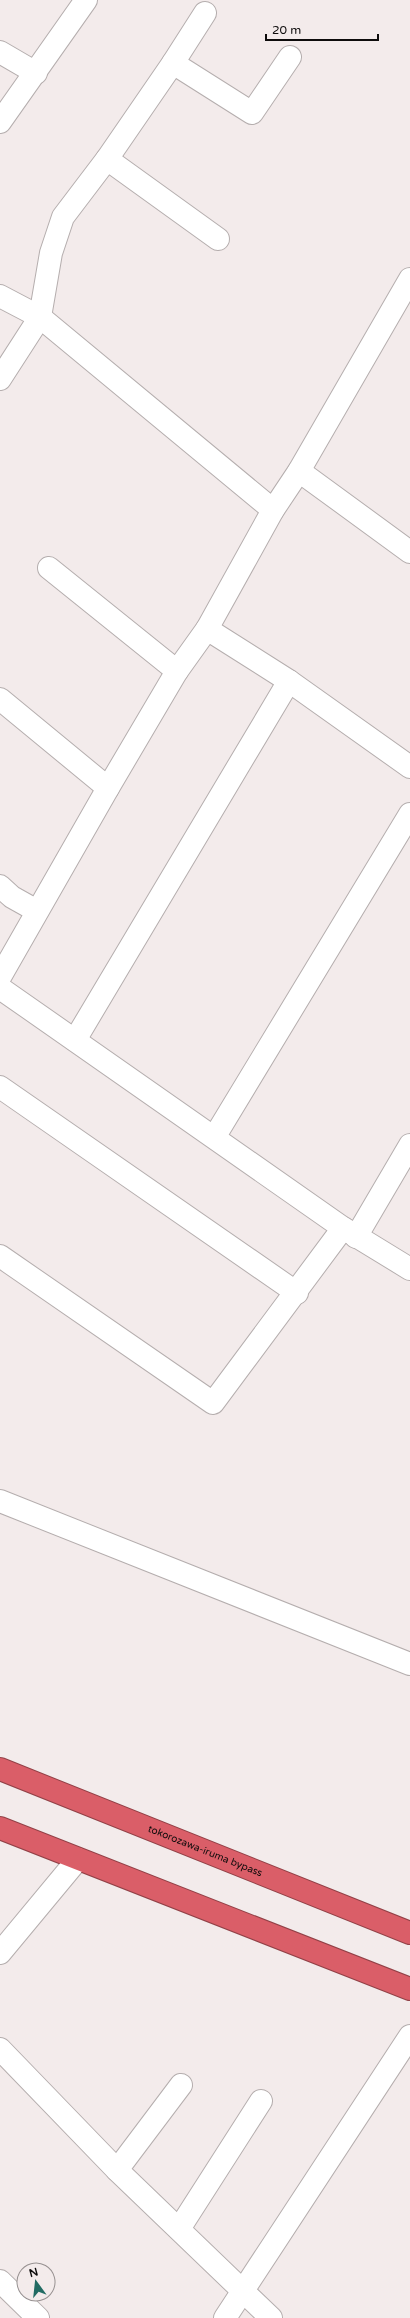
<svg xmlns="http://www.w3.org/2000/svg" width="410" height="2318" font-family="'Varela Round',sans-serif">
	<rect width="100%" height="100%" fill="#f3ebeb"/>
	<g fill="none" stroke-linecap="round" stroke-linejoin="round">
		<g stroke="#b5aeae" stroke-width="24">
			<g id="minor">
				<path d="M0,52L36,73"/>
				<path d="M173,63L252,113L290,57"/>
				<path d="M0,122L86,0"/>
				<path d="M107,159L218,239"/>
				<path d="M0,296L40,317L273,510"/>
				<path d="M0,379L40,317L51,253L63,217L107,159L173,63L205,13"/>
				<path d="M299,471L410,552"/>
				<path d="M49,568L177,671"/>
				<path d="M207,629L289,681L410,767"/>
				<path d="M0,699L108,788"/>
				<path d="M0,886L12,897L37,911"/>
				<path d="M0,977L108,788L177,671L207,629L273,510L299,471L410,279"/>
				<path d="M0,988L343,1228L410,1269"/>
				<path d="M75,1040L289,681"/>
				<path d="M0,1087L297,1293"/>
				<path d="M215,1136L410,814"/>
				<path d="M356,1237L410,1145"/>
				<path d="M0,1256L213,1403L343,1228"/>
				<path d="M0,1501L410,1664"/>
				<path d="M0,1953L78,1859"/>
				<path d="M0,2049L117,2170L271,2318"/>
				<path d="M117,2170L181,2085"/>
				<path d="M179,2229L261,2101"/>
				<path d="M0,2281L38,2318"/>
				<path d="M225,2318L410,2036"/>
			</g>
		</g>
		<g stroke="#924147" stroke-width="24">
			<g id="highway">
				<path id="s1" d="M0,1769L410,1933"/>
				<path d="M0,1828L410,1989"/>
			</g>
		</g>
		<use href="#minor" stroke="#fff" stroke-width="22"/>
		<use href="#highway" stroke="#da5e68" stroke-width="22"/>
	</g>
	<g text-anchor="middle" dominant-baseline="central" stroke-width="3" stroke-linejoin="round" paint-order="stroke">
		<g font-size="10" fill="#0d0b0b" stroke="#f3ebeb">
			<text stroke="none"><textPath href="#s1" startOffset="221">tokorozawa-iruma bypass</textPath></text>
		</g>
	</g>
	<g transform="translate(36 2282) rotate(345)"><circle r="19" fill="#f3ebeb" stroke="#979191"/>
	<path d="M0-3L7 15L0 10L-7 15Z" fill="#226b63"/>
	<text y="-6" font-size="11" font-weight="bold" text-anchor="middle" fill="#0d0b0b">N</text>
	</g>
	<path d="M266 34v6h112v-6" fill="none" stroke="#0d0b0b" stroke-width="2"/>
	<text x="272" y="34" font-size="12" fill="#0d0b0b" stroke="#f3ebeb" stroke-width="3" paint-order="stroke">20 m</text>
</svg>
